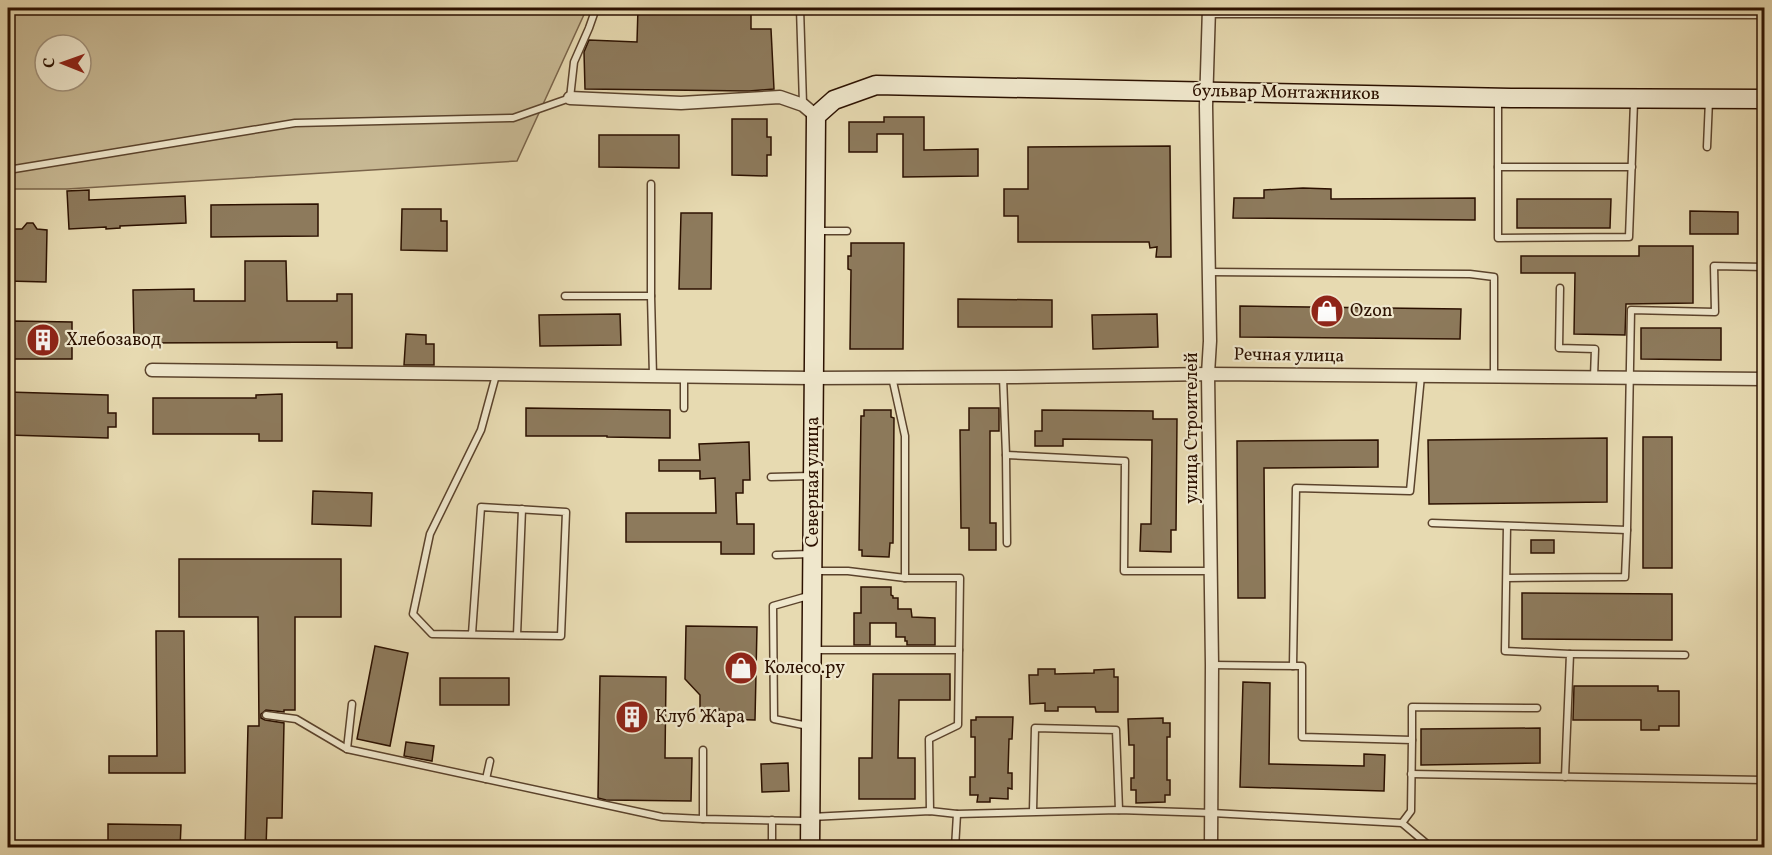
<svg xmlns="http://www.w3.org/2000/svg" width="1772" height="855" font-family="Vollkorn,serif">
	<rect width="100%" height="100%" fill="#e7dab1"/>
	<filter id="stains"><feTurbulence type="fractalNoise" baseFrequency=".00333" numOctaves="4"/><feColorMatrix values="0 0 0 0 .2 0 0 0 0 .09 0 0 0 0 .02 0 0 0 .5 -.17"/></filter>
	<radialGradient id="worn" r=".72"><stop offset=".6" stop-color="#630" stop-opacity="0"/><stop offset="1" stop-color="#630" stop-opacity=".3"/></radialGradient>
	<path fill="#c7b893" stroke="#7a644a" stroke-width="1.5" fill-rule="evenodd" d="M8,8H587L517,161L67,189H8ZM45,45H81V81H45Z"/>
	<g fill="#8d7a5c" stroke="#2c1100" stroke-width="1.5">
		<path d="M638,8H751V29H771L774,89L749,91L585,89L584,52L589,40L637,42Z"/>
		<path d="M884,117H924V150L978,149V176L903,177V134H877V152H849V122H884Z"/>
		<path d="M732,119H767V137H771V155H767V176L732,175Z"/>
		<path d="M599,135H679V168L599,167Z"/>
		<path d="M1170,146L1171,257H1156L1157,247L1150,248L1149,242H1018V216H1004V189H1028V147Z"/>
		<path d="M1303,188L1331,189V199L1475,198V220L1233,218L1234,198H1264V190Z"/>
		<path d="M89,190V200L185,196L186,223L120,226V228L106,229V227L69,229L67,191Z"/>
		<path d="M1517,199H1611L1610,228H1517Z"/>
		<path d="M318,204V236L211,237V205Z"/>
		<path d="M402,209H441V221H447V251L401,250Z"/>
		<path d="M1690,211L1738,212V234H1690Z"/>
		<path d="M681,213H712L711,289H679Z"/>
		<path d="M27,223H33L37,229L47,230L46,282L8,281V229H22Z"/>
		<path d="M851,243H904L903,349H850L851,270L848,269V256H851Z"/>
		<path d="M1639,246H1693V303L1626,304L1625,335L1574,334L1575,273H1521V256H1639Z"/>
		<path d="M245,261H286L287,301H337V294H352V348H337V342L134,343L133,290L194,289V301H245Z"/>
		<path d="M958,299L1052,300V327H958Z"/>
		<path d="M1240,306L1461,309L1460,339L1240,337Z"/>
		<path d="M620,314L621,345L540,346L539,315Z"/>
		<path d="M1157,314L1158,347L1093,349L1092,315Z"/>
		<path d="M14,321L72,322V359H13Z"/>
		<path d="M1641,328H1721V360L1641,359Z"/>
		<path d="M406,334L426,335V344H434V365H404Z"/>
		<path d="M8,392L108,395V413H116V427H108V438L8,435Z"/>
		<path d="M282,394V441H259V434H153V398H256V395Z"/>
		<path d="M526,408L670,410V438L607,437V436H526Z"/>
		<path d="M969,408H999V431H990V523H996V550H969V528H961L960,430H969Z"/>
		<path d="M864,410H891V417L894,418L893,543H890L889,557L862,556V550H859L861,416H864Z"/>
		<path d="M1042,410L1153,411V419H1177L1176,530H1171V552L1140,551L1141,524H1151L1152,440L1063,439V446H1035V431H1042Z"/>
		<rect x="1643" y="437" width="29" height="131"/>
		<path d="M1607,438V502L1429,504L1428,440Z"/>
		<path d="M1378,440V467L1264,468L1265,598H1238L1237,441Z"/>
		<path d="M749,442L750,480H743V493H736L737,524H754V554H721V542H626V513H716L715,478L700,479V471H659V460H700L699,444Z"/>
		<path d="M313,491L372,493L371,526L312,524Z"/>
		<rect x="1531" y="540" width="23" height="13"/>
		<path d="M179,559H341V617H295V710H284V712L266,710L261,714V718L265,720L284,723L282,818H267L266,848H245L248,726H259L258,617H179Z"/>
		<path d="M861,587H891V595L893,596V598H898V609H911L912,617L935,618V645H907V641H905V637H896V623H870V645H854V613H861Z"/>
		<path d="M1522,593L1672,594V640L1522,639Z"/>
		<path d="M686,626L757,627L755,720L718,719L719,709H700V695L685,679Z"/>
		<path d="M156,631H184L185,773H109V756H157Z"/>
		<path d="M375,646L408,653L390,746L357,739Z"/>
		<path d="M1038,669H1055V674L1094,673V670L1114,669V677H1118V712H1096L1095,707H1058V711H1045V703L1030,704L1029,675H1038Z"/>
		<path d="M873,674H950V700H899L898,758H915V799H859V758H872Z"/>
		<path d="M600,676L666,677L665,758H692L691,801L606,800L598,798Z"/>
		<rect x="440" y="678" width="69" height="27"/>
		<path d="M1243,682L1270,683L1269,764L1364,766V754L1385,755L1384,791L1240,787Z"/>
		<path d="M1574,686H1658V691H1679V726H1659V730H1641V720H1573Z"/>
		<path d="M976,717H1013L1012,739H1009L1008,773H1012V789L1008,788V799L990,798V802H977L978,795H970V777H975V737H971V720H976Z"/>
		<path d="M1163,718V723H1170V737H1167V780H1170V795H1165V802L1136,803V790H1131V778H1134V745H1129L1128,719Z"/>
		<path d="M1540,728V763L1421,765V729Z"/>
		<path d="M406,742L434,746L432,761L404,756Z"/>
		<path d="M788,763L789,791L762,792L761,764Z"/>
		<path d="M108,824L181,825L180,848H108Z"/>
	</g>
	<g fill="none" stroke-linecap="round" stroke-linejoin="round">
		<g stroke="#5b432c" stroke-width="9">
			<g id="lane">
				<path d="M800,8L803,104"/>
				<path d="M1498,101V238L1629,237L1634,102"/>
				<path d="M1707,147L1709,100"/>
				<path d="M1498,167H1632"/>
				<path d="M8,170L295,123L513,118L570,98L574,62L589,28L596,8"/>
				<path d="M651,184V296L653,376"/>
				<path d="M817,231H847"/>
				<path d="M1209,272L1470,274L1494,277V376"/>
				<path d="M1560,288L1559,348L1595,349L1594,377"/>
				<path d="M565,296H651"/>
				<path d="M684,376V408"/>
				<path d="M892,377L905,436V578"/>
				<path d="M1003,377L1006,455L1007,543"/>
				<path d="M1006,455L1125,461L1124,571H1211"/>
				<path d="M771,477L810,476"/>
				<path d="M1432,523L1627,530L1631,310L1715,312L1714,266L1764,267"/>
				<path d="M1507,526L1505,651L1570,654L1565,777"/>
				<path d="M776,555L811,554"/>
				<path d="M814,571H848L905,578H960L958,725L929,739L930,811"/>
				<path d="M1507,578L1625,577L1627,530"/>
				<path d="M472,634L481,507L566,512L561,636L432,634L413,614L430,534L481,430L496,375"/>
				<path d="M517,635L522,509"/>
				<path d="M813,650H959"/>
				<path d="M1570,654L1685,655"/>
				<path d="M1212,665L1302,666V737L1412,740L1411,811L1402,823"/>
				<path d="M1293,666L1296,488L1410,491L1421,376"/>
				<path d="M266,715L296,719L347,749L662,817L703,819L807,821"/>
				<path d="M808,726L774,719L773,606L808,596"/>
				<path d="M1412,740V707L1537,708"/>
				<path d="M347,749L352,704"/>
				<path d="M1411,774L1764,780"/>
				<path d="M486,779L490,761"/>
				<path d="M1033,811L1035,728L1116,730L1119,810"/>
				<path d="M811,817L930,811L957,814L1119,810L1212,813L1402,823L1427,844L1426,848"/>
				<path d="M703,819V750"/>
				<path d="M772,820V846"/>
				<path d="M955,848L957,814"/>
			</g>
		</g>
		<g stroke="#5b432c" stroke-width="15">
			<g id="street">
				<path d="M1209,8L1206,106L1210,341L1208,374L1212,665L1211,848"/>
				<path d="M1209,11L1764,12"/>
				<path d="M570,98L681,103L780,97L803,105L816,116"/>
				<path d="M152,370L813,378L1014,377L1208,374L1764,379"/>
			</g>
		</g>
		<g stroke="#2c1100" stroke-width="21">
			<path id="secondary" d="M810,848L816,116L834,100L876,85L1511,98L1764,99"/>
		</g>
		<use href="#lane" stroke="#efe7cc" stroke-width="6"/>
		<use href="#street" stroke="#efe7cc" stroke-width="12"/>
		<use href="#secondary" stroke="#efe7cc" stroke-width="18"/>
	</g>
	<defs>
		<g id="shop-disc" transform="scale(1.725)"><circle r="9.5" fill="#8f2418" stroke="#efe7cc"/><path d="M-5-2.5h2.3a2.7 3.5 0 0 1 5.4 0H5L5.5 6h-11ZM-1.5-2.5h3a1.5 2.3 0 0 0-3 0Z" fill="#fff"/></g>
		<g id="building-disc" transform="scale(1.725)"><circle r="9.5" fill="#8f2418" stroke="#efe7cc"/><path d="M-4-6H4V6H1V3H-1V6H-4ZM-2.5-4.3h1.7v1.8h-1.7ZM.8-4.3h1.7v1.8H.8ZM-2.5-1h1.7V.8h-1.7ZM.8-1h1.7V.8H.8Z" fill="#fff"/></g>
	</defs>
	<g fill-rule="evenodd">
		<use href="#shop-disc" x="1327" y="311"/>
		<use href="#building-disc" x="43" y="340"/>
		<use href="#shop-disc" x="741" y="668"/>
		<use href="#building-disc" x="632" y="717"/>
	</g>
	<g text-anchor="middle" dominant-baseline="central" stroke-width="4.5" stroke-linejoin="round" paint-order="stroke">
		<g font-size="18" fill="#2c1100" stroke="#efe7cc">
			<text transform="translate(1286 93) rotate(1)">бульвар Монтажников</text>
			<text transform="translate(1289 356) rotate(1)">Речная улица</text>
			<text transform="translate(1192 428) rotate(-90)">улица Строителей</text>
			<text transform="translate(813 482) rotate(-90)">Северная улица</text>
		</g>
		<g font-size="18" fill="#2c1100" stroke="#efe7cc" text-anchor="start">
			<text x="1350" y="311">Ozon</text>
			<text x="66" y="340">Хлебозавод</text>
			<text x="764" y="668">Колесо.ру</text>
			<text x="655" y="717">Клуб Жара</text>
		</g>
	</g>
	<rect width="1772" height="855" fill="none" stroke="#e7dab1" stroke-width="30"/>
	<rect x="9" y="9" width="1754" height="837" fill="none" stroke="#2c1100" stroke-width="3"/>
	<rect x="15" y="15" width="1742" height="825" fill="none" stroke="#2c1100" stroke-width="1.5"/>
	<g transform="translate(63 63) rotate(271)"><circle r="28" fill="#efe7cc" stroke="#a1917a" stroke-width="1.5"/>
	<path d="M0-4.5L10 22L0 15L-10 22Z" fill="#8f2418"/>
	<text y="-9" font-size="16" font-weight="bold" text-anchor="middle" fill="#2c1100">С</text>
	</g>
	<rect width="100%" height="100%" filter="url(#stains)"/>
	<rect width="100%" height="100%" fill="url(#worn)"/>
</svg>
